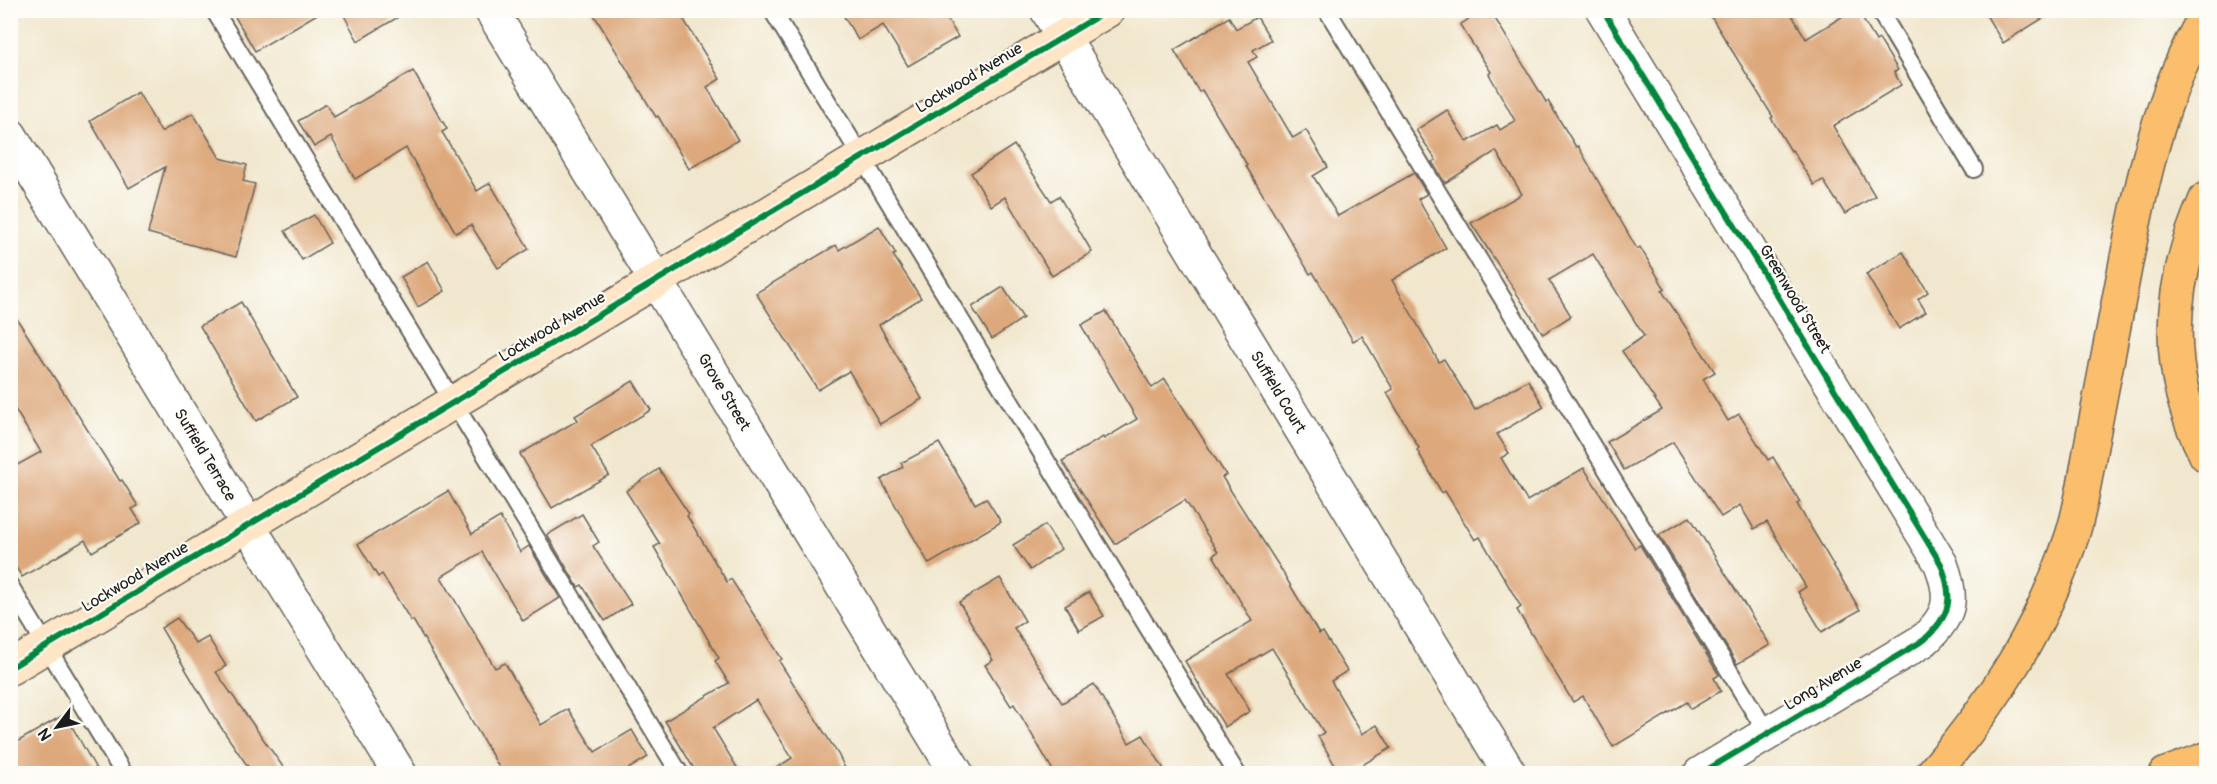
<svg xmlns="http://www.w3.org/2000/svg" width="2217" height="784" font-family="Pangolin,sans-serif">
	<rect width="100%" height="100%" fill="#fdfcf7"/>
	<filter id="ink" filterUnits="userSpaceOnUse"><feTurbulence type="fractalNoise" baseFrequency=".0167" numOctaves="2"/><feDisplacementMap in="SourceGraphic" scale="12" xChannelSelector="R" yChannelSelector="G"/><feConvolveMatrix kernelMatrix="1 2 1 2 8 2 1 2 1" color-interpolation-filters="sRGB"/></filter>
	<filter id="wash" filterUnits="userSpaceOnUse"><feTurbulence type="fractalNoise" baseFrequency=".008" numOctaves="4" result="noise"/><feDisplacementMap in="SourceGraphic" scale="24" xChannelSelector="R" yChannelSelector="G"/><feGaussianBlur stdDeviation="1.35" result="paint"/><feColorMatrix in="noise" values="0 0 0 0 0 0 0 0 0 0 0 0 0 0 0 0 0 1.4 0 .05"/><feComposite in="paint" operator="in"/></filter>
	<g filter="url(#wash)">
		<rect width="100%" height="100%" fill="#f1e7ce"/>
		<g id="blocks">
			<g fill="#dda87b">
				<path d="M231,10H324L255,51Z"/>
				<path d="M341,10H410L358,41Z"/>
				<path d="M591,10H678L720,79L707,87L738,140L689,169L658,116L656,117Z"/>
				<path d="M840,10H942L958,37L908,66L883,25L858,40Z"/>
				<path d="M1482,10H1490L1546,102L1548,101L1576,147L1578,146L1637,249L1640,247L1665,289L1662,291L1715,372L1703,379L1728,421L1739,414L1768,460L1773,457L1800,502L1797,504L1860,610L1822,632L1798,592L1806,587L1767,522L1754,529L1740,505L1721,517L1673,442L1624,470L1607,442L1662,410L1622,351L1644,336L1593,254L1549,280L1571,316L1543,334L1471,223L1522,194L1496,151L1445,183L1432,162L1436,160L1416,130L1447,110L1467,142L1497,125L1500,130L1515,121L1489,74L1491,72L1460,25Z"/>
				<path d="M1707,10H1789L1806,39L1853,10H1857L1876,41L1879,39L1898,70L1894,72L1901,85L1833,126L1875,196L1845,214L1823,180L1814,185L1792,150L1791,151L1771,118L1773,117Z"/>
				<path d="M1983,10H2056L2003,43Z"/>
				<path d="M1229,17L1236,29L1257,17L1271,40L1253,50L1257,57L1248,62L1293,138L1306,130L1328,167L1313,176L1338,216L1414,173L1427,194L1418,199L1446,248L1392,280L1439,362L1444,359L1475,410L1528,380L1544,407L1497,434L1509,453L1501,458L1527,501L1584,468L1635,548L1640,545L1719,675L1714,678L1721,691L1691,709L1687,702L1613,747L1583,696L1573,702L1517,610L1521,607L1480,537L1475,540L1445,491L1442,493L1417,450L1419,448L1387,393L1393,389L1362,336L1353,341L1313,272L1310,274L1246,166L1247,165L1202,90L1199,92L1174,50Z"/>
				<path d="M413,71L447,129L442,132L477,191L490,183L529,249L498,268L471,225L456,233L406,148L355,179L331,137L314,147L298,121L326,104L334,117Z"/>
				<path d="M138,92L161,132L193,113L220,158L247,165L243,181L255,184L236,257L148,233L165,167L129,188L90,121Z"/>
				<path d="M1014,145L1051,201L1059,196L1092,252L1052,276L1005,197L991,206L971,173Z"/>
				<path d="M314,215L330,243L302,260L285,231Z"/>
				<path d="M879,226L896,254L893,255L921,298L879,325L922,399L880,424L849,371L818,390L756,293L836,245L839,250Z"/>
				<path d="M1903,252L1928,292L1918,299L1926,312L1899,329L1866,274Z"/>
				<path d="M428,261L445,291L418,307L401,277Z"/>
				<path d="M1003,287L1023,318L992,339L972,307Z"/>
				<path d="M241,302L297,397L256,421L200,326Z"/>
				<path d="M10,308L120,481L122,480L138,506L132,509L141,523L92,552L85,540L22,577L10,558V469L41,452L10,401Z"/>
				<path d="M1106,311L1152,388L1165,379L1226,475L1222,477L1279,566L1319,634L1323,632L1347,671L1331,681L1362,734L1377,725L1391,748L1347,774H1340L1318,736L1324,733L1272,648L1228,674L1250,711L1225,727L1207,698L1185,661L1252,621L1213,555L1218,552L1185,500L1115,544L1062,461L1103,437L1104,439L1137,419L1081,325Z"/>
				<path d="M633,381L651,410L591,446L609,475L552,508L520,454L578,420L575,416Z"/>
				<path d="M939,443L975,504L986,498L1001,522L929,564L881,480L903,467L901,463Z"/>
				<path d="M659,469L689,514L687,516L727,582L731,579L782,659L779,661L838,754L848,774H767L792,758L756,700L713,728L741,774H697L681,747L665,721L729,683L715,661L719,658L654,547L660,544L626,491Z"/>
				<path d="M448,491L472,534L500,517L520,552L529,546L560,598L523,621L482,552L441,577L495,668L505,663L541,725L568,709L595,752L632,730L648,757L620,774H503L413,620L411,621L382,574L378,577L358,544Z"/>
				<path d="M582,514L599,542L593,546L631,604L605,621L582,585L578,587L547,535Z"/>
				<path d="M1690,517L1770,645L1737,664L1659,535Z"/>
				<path d="M1045,525L1061,549L1030,570L1013,545Z"/>
				<path d="M1000,578L1025,621L1014,628L1062,703L1094,684L1129,743L1143,735L1167,774H1055L1014,704L1011,706L985,665L993,660L959,602Z"/>
				<path d="M1089,592L1104,616L1079,630L1065,606Z"/>
				<path d="M177,618L196,644L208,637L226,666L216,672L288,774H253L214,717L161,628Z"/>
				<path d="M65,714L99,774H10V746Z"/>
			</g>
		</g>
	</g>
	<g filter="url(#ink)">
		<use href="#blocks" fill-opacity="0" stroke="#67635a" stroke-width="1.5"/>
		<g fill="none" stroke-linecap="round" stroke-linejoin="round">
			<g stroke="#67635a" stroke-width="20">
				<g id="lane">
					<path d="M214,10L680,774"/>
					<path d="M772,10L1237,774"/>
					<path d="M1327,10L1767,733"/>
					<path d="M1879,10L1974,169"/>
					<path d="M10,586L124,774"/>
				</g>
			</g>
			<g stroke="#67635a" stroke-width="36">
				<g id="street">
					<path d="M491,10L957,774"/>
					<path d="M1047,10L1510,774"/>
					<path d="M1603,10L1941,564C1954,599 1951,615 1924,640L1700,774"/>
					<path d="M10,135L400,774"/>
				</g>
			</g>
			<g stroke="#67635a" stroke-width="36">
				<path id="secondary" d="M10,668L1108,10"/>
			</g>
			<g stroke="#67635a" stroke-width="36">
				<g id="highway">
					<path d="M2206,199C2168,284 2162,371 2206,455"/>
					<path d="M1932,774C1995,702 2042,627 2072,536C2083,502 2087,465 2094,430C2104,378 2114,326 2124,273C2141,184 2160,94 2206,15"/>
					<path d="M2166,774L2206,759"/>
				</g>
			</g>
			<use href="#lane" stroke="#fff" stroke-width="16"/>
			<use href="#street" stroke="#fff" stroke-width="33"/>
			<use href="#secondary" stroke="#fde5c5" stroke-width="33"/>
			<use href="#highway" stroke="#fabe6d" stroke-width="33"/>
			<g stroke="#fdfcf7" stroke-width="10">
				<g id="cycleway">
					<path d="M1603,10L1941,564C1954,599 1951,615 1924,640L1700,774"/>
					<path d="M10,668L1108,10"/>
				</g>
			</g>
			<use href="#cycleway" stroke="#00873e" stroke-width="6"/>
		</g>
	</g>
	<g text-anchor="middle" dominant-baseline="central" stroke-width="4.5" stroke-linejoin="round" paint-order="stroke">
		<g font-size="16" fill="#1c1c1c" stroke="#fdfcf7">
			<text transform="translate(969 78) rotate(-31)">Lockwood Avenue</text>
			<text transform="translate(1795 299) rotate(59)">Greenwood Street</text>
			<text transform="translate(552 327) rotate(-31)">Lockwood Avenue</text>
			<text transform="translate(724 392) rotate(59)">Grove Street</text>
			<text transform="translate(1278 392) rotate(59)">Suffield Court</text>
			<text transform="translate(205 455) rotate(59)">Suffield Terrace</text>
			<text transform="translate(135 577) rotate(-31)">Lockwood Avenue</text>
			<text transform="translate(1823 684) rotate(-31)">Long Avenue</text>
		</g>
	</g>
	<rect width="2217" height="784" fill="none" stroke="#fdfcf7" stroke-width="36"/>
	<g transform="translate(57 727) rotate(238)" stroke="#fdfcf7" stroke-width="4.5" paint-order="stroke">
	<path d="M0-4.5L10 22L0 15L-10 22Z" fill="#1c1c1c"/>
	<text y="-9" font-size="16" font-weight="bold" text-anchor="middle" fill="#1c1c1c">N</text>
	</g>
</svg>
